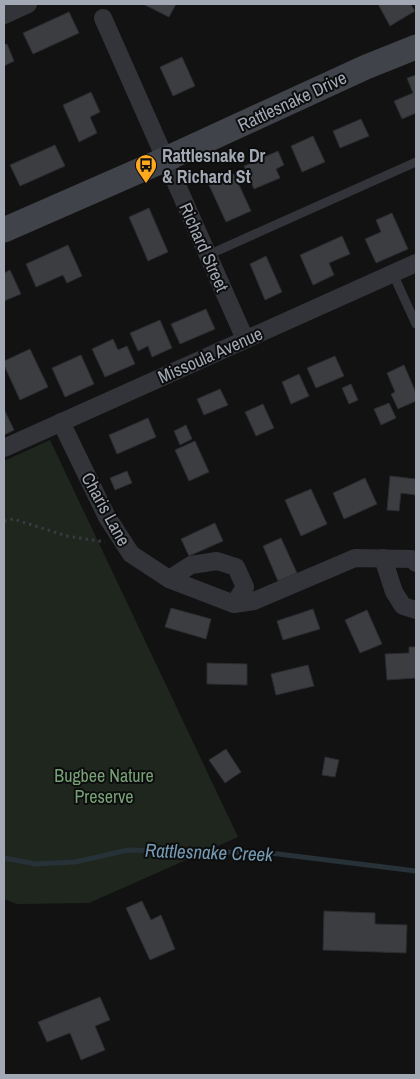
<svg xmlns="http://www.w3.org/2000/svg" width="420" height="1079" font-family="'Archivo Narrow',sans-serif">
	<rect width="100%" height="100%" fill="#121213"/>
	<path fill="#1e261e" d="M50,440L238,837L89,903L17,904L4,899V461Z"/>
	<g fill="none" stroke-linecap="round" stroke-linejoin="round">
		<path stroke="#273138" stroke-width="5" d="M4,858L36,864L75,862L128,850L270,853L416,871"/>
	</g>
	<g fill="#3b3d41" stroke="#2b2c30">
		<path d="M143,4H176L169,17Z"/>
		<path d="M378,4H413L411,5L415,11L390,26Z"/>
		<path d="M69,12L79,33L33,54L23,33Z"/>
		<path d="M7,44L14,61L4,66V45Z"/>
		<path d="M182,57L195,86L173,96L160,67Z"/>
		<path d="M416,75V113L402,119L394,101L413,93L407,78Z"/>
		<path d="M91,92L100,112L90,117L97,133L79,142L63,105Z"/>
		<path d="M361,119L369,136L340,148L333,131Z"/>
		<path d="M313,136L325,162L302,172L291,146Z"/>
		<path d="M55,145L65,166L20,186L10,165Z"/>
		<path d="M278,151L284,165L276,169L280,178L254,189L244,166Z"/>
		<path d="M234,174L251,211L226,222L209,185Z"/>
		<path d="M149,208L168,252L148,261L129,217Z"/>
		<path d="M392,213L408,249L376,263L365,239L381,232L376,220Z"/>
		<path d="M342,236L350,254L329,263L334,275L313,285L300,255Z"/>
		<path d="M68,245L82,276L67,283L63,275L36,287L26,264Z"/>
		<path d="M266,256L282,292L265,300L250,264Z"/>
		<path d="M10,270L21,294L4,301V273Z"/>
		<path d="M206,309L215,329L180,344L171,324Z"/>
		<path d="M160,320L172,348L152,357L148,346L138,351L130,333Z"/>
		<path d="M113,339L118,350L127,346L135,364L105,377L92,349Z"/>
		<path d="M30,349L48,387L20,400L4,365V361Z"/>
		<path d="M81,355L94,384L65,397L52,368Z"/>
		<path d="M335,356L344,376L316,388L307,368Z"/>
		<path d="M404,365L416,393V401L398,409L391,394L395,392L387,373Z"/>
		<path d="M299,374L309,396L291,404L282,382Z"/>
		<path d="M351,384L358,400L349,404L342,388Z"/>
		<path d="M220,389L228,405L204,415L197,399Z"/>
		<path d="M389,403L396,418L381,425L374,409Z"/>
		<path d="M263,404L274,428L256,436L245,412Z"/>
		<path d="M4,409L14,430L4,435Z"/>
		<path d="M148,418L156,437L117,454L109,435Z"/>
		<path d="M186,425L192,439L180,445L174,431Z"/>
		<path d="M195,441L209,472L189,481L175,450Z"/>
		<path d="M127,471L132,483L115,490L110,478Z"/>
		<path d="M390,476L416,479V495L401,493L399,511L387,510Z"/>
		<path d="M365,478L377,504L344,519L333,493Z"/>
		<path d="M311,489L327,524L301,536L285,500Z"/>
		<path d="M215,523L223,541L189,556L181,539Z"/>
		<path d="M281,538L297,573L278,581L263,546Z"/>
		<path d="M171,608L211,619L206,639L165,627Z"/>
		<path d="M313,609L320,629L283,640L277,621Z"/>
		<path d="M367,610L382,644L360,653L345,620Z"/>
		<path d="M409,647H416V678L387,680L385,654L409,653Z"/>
		<path d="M207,663L247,664V685L207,684Z"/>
		<path d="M308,665L314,686L276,695L271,674Z"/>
		<path d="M226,749L241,772L225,783L209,760Z"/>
		<path d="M325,757L339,760L335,777L322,775Z"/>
		<path d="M142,901L151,920L161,915L175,949L150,960L126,908Z"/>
		<path d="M324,911L375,913V924L407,925L406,953L323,950Z"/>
		<path d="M100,997L110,1020L95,1026L105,1050L81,1060L70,1033L47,1042L38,1022Z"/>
	</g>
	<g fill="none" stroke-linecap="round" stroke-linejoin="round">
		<path stroke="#383b40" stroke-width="3" stroke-dasharray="2.5 4" stroke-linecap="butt" d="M4,521L13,519L67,536L105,542"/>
		<g stroke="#323439" stroke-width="9">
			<path d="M208,255L416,162"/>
			<path d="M393,274L416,324"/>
		</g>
		<g stroke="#323439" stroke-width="18">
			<path d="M4,15L28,4"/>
			<path d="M103,18L245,339"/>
			<path d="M61,422L107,517L131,554L169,579L234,604L254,601L355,558L412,559L416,563"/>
			<path d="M4,448L416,263"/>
			<path d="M383,558L394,592L403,606L416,610"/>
			<path d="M169,579L191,565L217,561L236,567L245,587L234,604"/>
		</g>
		<path stroke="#404349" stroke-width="25" d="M4,230L166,159L366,67L416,47"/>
	</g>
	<defs>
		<g id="bus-pin" transform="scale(1.125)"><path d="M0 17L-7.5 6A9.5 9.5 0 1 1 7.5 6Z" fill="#ffa91e" stroke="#0d0d0e"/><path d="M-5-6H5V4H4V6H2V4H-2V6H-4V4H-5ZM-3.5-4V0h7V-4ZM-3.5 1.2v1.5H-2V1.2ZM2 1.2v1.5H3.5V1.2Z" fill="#111"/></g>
	</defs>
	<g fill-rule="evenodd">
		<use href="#bus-pin" x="146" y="165"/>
	</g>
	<g text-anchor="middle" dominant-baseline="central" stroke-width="4" stroke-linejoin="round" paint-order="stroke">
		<g font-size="18" fill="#a2a9b5" stroke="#0d0d0e">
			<text transform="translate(292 101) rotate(-25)">Rattlesnake Drive</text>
			<text transform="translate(204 247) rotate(66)">Richard Street</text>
			<text transform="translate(210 355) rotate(-24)">Missoula Avenue</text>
			<text transform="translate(106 509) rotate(61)">Charis Lane</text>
		</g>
		<g font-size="18" font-weight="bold" fill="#a2a9b5" stroke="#0d0d0e" text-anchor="start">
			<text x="162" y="155">Rattlesnake Dr<tspan x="162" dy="21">&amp; Richard St</tspan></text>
		</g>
		<g font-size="18" fill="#77a277" stroke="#0d0d0e">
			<text x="104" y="775">Bugbee Nature<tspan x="104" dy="21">Preserve</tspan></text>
		</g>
		<g font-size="19" font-style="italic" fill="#759ab4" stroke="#0d0d0e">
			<text transform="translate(209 852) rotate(2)">Rattlesnake Creek</text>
		</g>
	</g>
	<rect width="420" height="1079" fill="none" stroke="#a2a9b5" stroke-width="10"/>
</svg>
